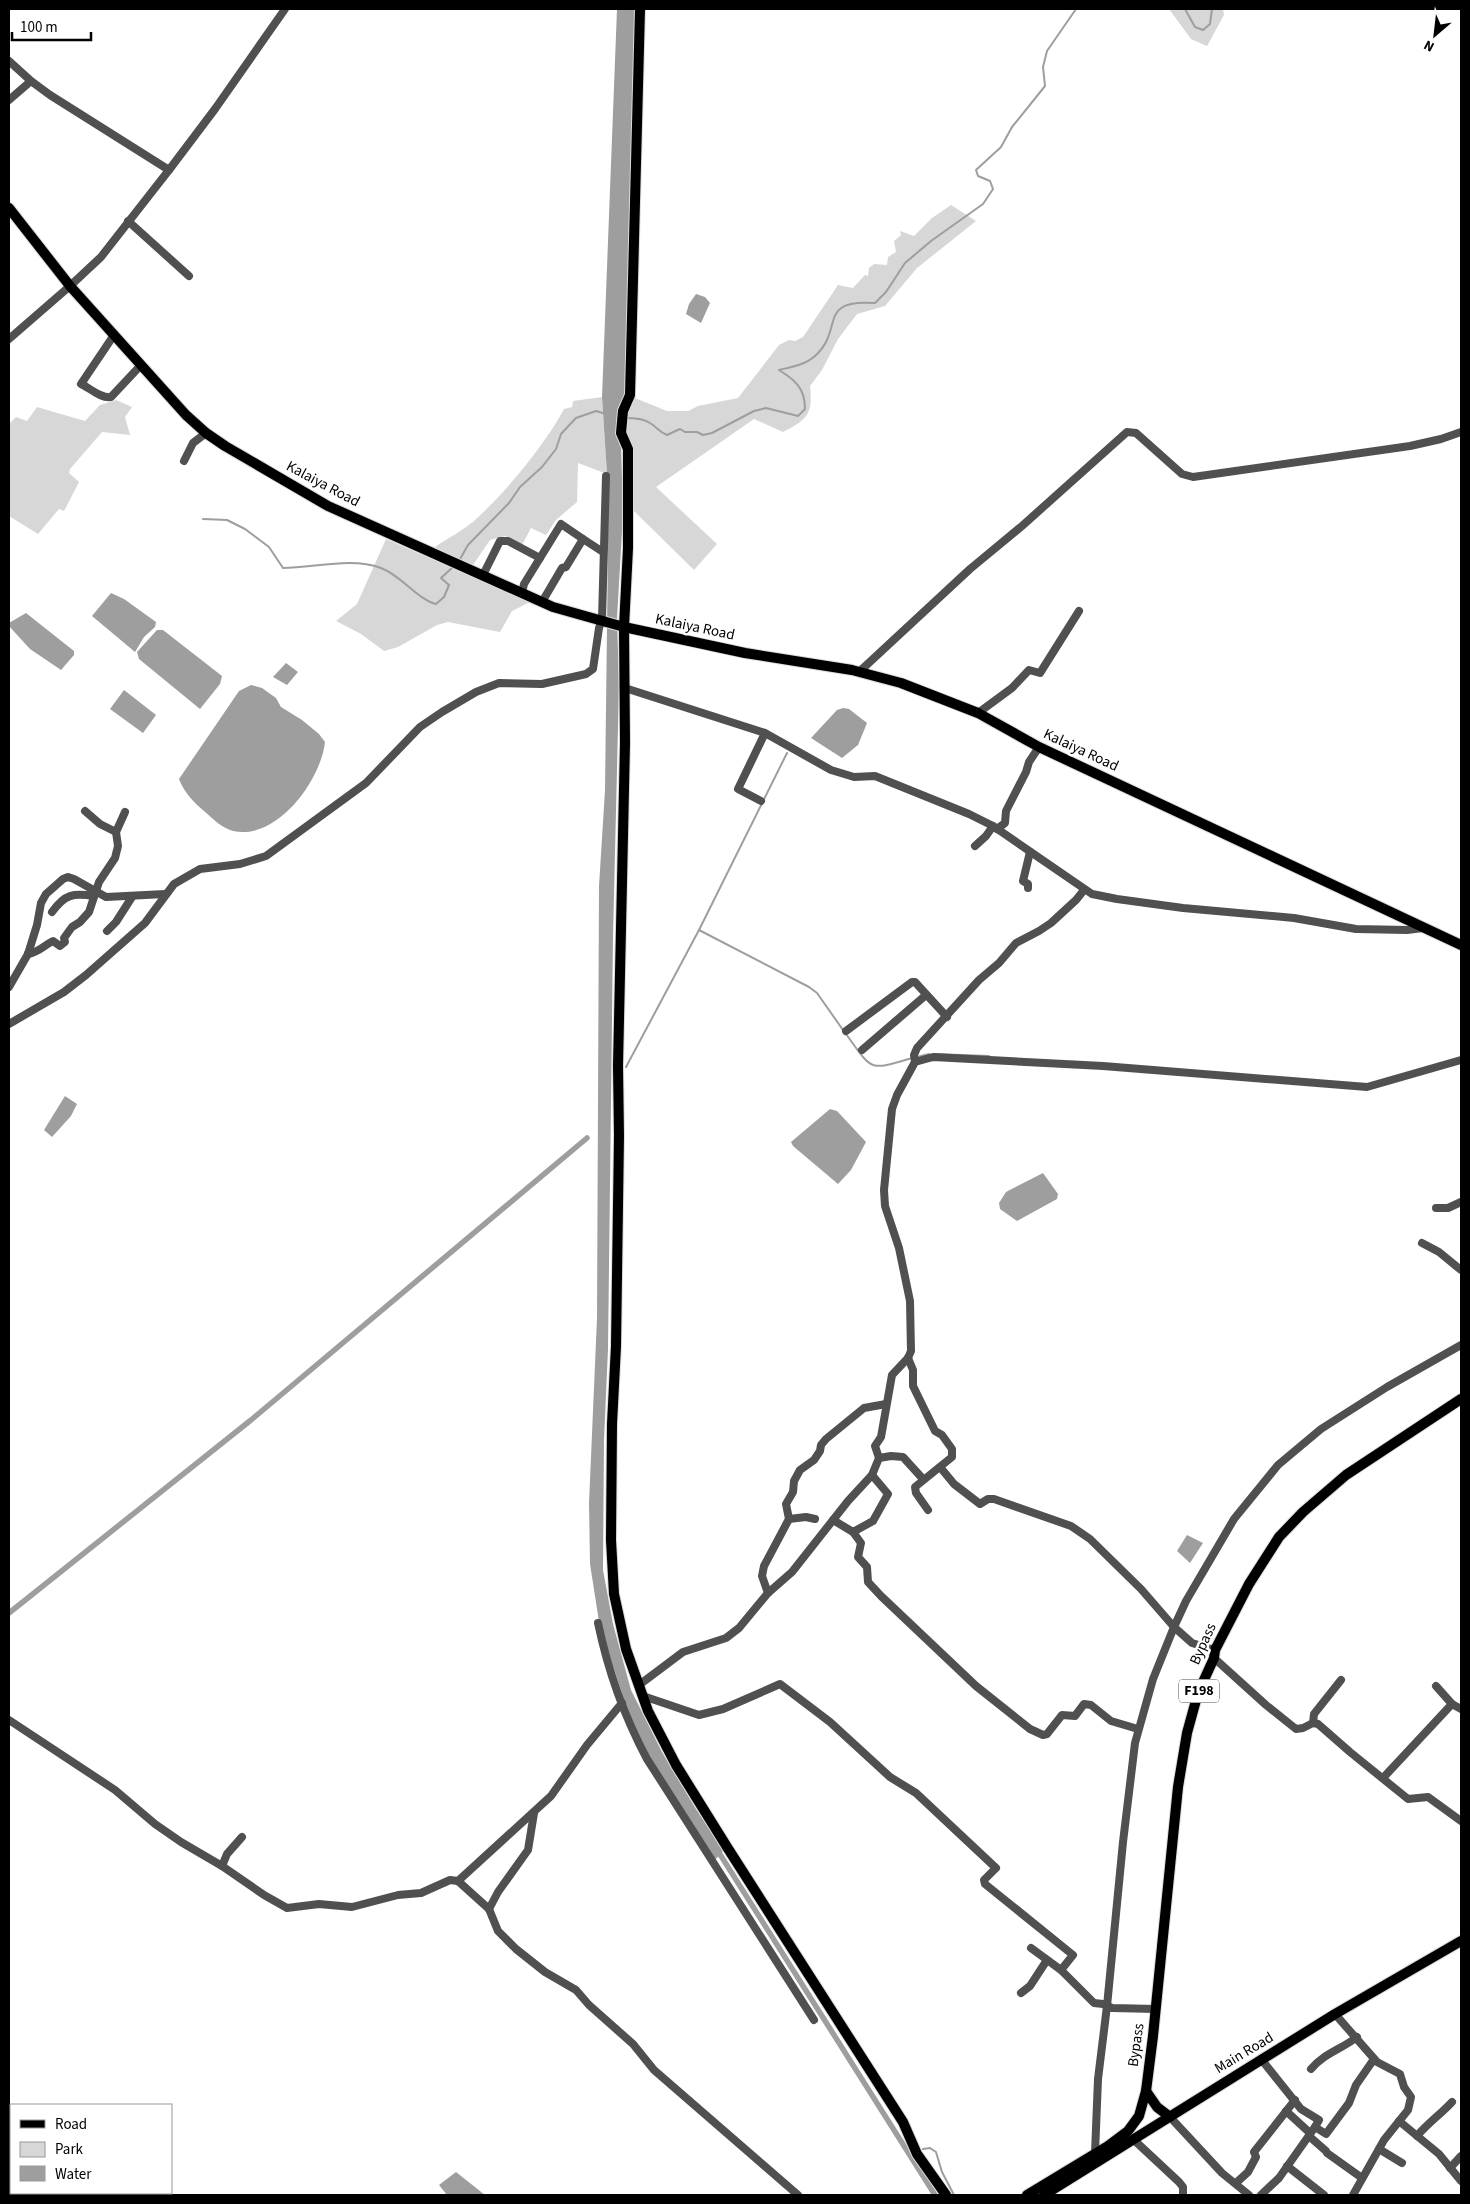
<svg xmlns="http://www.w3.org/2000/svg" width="1470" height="2204" font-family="'Source Sans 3',sans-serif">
	<rect width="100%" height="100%" fill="#fff"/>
	<g fill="#d7d7d7">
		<path d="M1169,9H1223L1224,15L1207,46L1191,39Z"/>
		<path d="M951,205L976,221L917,268L885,306L857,314L838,339L822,370L810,386C813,414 808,419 783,432L754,419L656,487L717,544L694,570L634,511V495L624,427L632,392L635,398L667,411H688L698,406L738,398L779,345L789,340L795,341L803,337L838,285L853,288L865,275L868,276L869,268L874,264L887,265L888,257L896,252L894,241L901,235L900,231L914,236L932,218Z"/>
		<path d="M602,397L607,474L578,463L577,502L556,520L546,535L531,528L522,545L505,536L490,540L473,565L456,558L435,547C448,538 462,531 474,521C504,494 545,445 564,409L572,407L573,401Z"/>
		<path d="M116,400L132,407L125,417L130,435L102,432L70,469L69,473L79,482L64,511L59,509L38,534L9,516V424L16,417L27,421L37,407L85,421L100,405Z"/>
		<path d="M386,539L530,602L512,611L500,632L448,622L437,625L398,647L384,651L361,634L336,621L357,604Z"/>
	</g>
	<g fill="#9e9e9e">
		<path d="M617,9H636L627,373L621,441L623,514L617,618L619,685L613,937L608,1349L604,1440L603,1570L613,1624L631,1690L662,1752L696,1809L724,1850L714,1861L663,1781L637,1732L627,1708L600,1628L590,1564L589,1503L597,1318L599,886L605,790L608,546L607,474L602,397Z"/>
		<path d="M696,294L705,297L710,303L701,323L686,314L689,304Z"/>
		<path d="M111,593L124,599L156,622L155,627L144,637L135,652L92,616Z"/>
		<path d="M26,613L74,651V655L61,670L30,649L9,626V623Z"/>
		<path d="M157,630H163L222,676L220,684L200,709L139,659L137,652Z"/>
		<path d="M286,663L298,672L287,685L273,677Z"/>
		<path d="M251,685L262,688L276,698L281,707L302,720L319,734L325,742C321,780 277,841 233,831C222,828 213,819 204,811C193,802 184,792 179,779L239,691Z"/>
		<path d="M124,690L156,715L143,733L110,709Z"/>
		<path d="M843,708L849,709L867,723L858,745L842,758L811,738L837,710Z"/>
		<path d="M65,1096L77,1104L71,1116L52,1137L44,1130Z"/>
		<path d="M830,1109L837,1111L866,1142L851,1170L838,1184L793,1146L791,1142Z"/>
		<path d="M1043,1173L1058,1194L1057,1199L1017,1221L1000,1209L999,1203L1006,1192Z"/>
		<path d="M1187,1535L1203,1543L1190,1563L1177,1551Z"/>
		<path d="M456,2172L485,2195H447L439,2185Z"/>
	</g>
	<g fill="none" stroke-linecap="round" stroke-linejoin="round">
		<g stroke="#9e9e9e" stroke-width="2">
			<path d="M1185,9L1195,27L1203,30L1210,24L1212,9"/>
			<path d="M625,418C633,418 643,418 650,423C657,427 659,432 667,435L680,429L685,432H697L703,435L712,433L754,411L766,408L798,416L805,409C805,388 795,380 779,370C791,367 805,365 815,356C845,329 816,299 875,303L886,292L905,263L931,241L983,204L993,189L990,181L978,176L976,170L1001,147L1012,127L1045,86L1043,67L1047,51L1076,9"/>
			<path d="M203,519L227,520L245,529L269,547L283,568C314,568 351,557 381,568C402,576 417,599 436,604L444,597L449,585L441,578L454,566"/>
			<path d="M459,561L468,545L509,503L520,487L542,467L556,449L561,434L576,418L596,411L606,414"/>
			<path d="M699,930L809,987L817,993L843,1030"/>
			<path d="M846,1034C873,1071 868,1071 912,1058"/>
			<path d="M934,1054L989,1056"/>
			<path d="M917,1057L929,1054"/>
			<path d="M626,1067L699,930L787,753"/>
			<path d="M923,2149L930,2148L936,2152L942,2172L954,2195"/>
		</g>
		<g stroke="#9e9e9e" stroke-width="5.5">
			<path d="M9,1613L251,1420L587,1138"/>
			<path d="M716,1848L935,2195"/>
		</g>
		<g stroke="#dbdbdb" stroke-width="12">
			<g id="major">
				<path d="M640,9L630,395L623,411L621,433L628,449V548L624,627L625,743L618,1066L619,1136L616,1346L612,1424L611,1540L614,1594L626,1649L648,1711L676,1765L727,1847L903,2122L917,2154L946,2195"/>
				<path d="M9,208L70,286L186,415L206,433L225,446L328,506L553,607L624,627L745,653L852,670L901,683L978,713L1039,747L1461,945"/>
				<path d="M1146,2091L1157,2107L1170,2117"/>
				<path d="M1027,2195L1108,2146L1128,2131L1139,2116L1146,2091L1153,2036L1178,1787L1187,1733L1198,1693L1214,1658L1215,1650L1249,1584L1279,1537L1303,1512L1346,1475L1461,1399"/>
				<path d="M1044,2195L1335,2014L1461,1941"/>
			</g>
		</g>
		<g stroke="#505050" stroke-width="8">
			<path d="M9,61L31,81L50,95L169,170L101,257L70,286L9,339"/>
			<path d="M9,100L31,81"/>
			<path d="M169,170L215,109L285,9"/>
			<path d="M128,221L189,276"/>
			<path d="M114,335L81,384C90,388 101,399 111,397L141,365"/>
			<path d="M184,461L193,443L206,433"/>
			<path d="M583,539L603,552"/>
			<path d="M483,575L500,541H508L540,558"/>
			<path d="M522,593L524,584L561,524L583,539L566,567L562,568L542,602"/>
			<path d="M859,672L970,569L1022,526L1127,432L1136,433L1182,474L1193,477L1410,446L1441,439L1461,432"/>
			<path d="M625,688L765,733L831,770L854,777L875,776L969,814L993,826L1092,894L1117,899L1183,908L1294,918L1356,929L1407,930L1423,928"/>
			<path d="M978,713L1012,688L1029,670L1040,673L1079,611"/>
			<path d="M761,801L738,789L765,733"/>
			<path d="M85,811L100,824L116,832"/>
			<path d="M997,829L1005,823L1006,811L1026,772L1029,762L1039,747"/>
			<path d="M975,846L986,836L993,826"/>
			<path d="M1028,888V884L1023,881L1030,852"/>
			<path d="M52,912C65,894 73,893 94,896"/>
			<path d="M107,931L116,922L132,897"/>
			<path d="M28,954C39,952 43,946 53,941L60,946L65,942L64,938L72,927L80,922L89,912L99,882L115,858L118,846L116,832L125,812"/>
			<path d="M9,987L28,954L37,925L41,903L46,894L63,879L68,877L74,879L106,897L165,894"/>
			<path d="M9,1024L64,992L86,975L145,923L174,884L200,869L240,864L266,856L366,783L420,727L442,712L476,692L499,683L542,684L586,674L593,669L599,628L602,619L606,476"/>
			<path d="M846,1031L912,982H915L947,1017"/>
			<path d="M862,1050L926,995"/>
			<path d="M915,1062L914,1055L917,1048L979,980L999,963L1016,943L1039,931L1051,923L1076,900L1084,890"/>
			<path d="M1436,1208H1448L1461,1202"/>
			<path d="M1422,1243L1439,1252L1461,1270"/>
			<path d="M908,1358L913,1370V1386L935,1431L942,1435L952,1449V1457L915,1487L916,1493L928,1510"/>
			<path d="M879,1458L891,1456L903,1457L923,1479"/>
			<path d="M940,1467L954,1484L980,1504L988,1499H994L1071,1526L1090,1539L1141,1589L1174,1627L1192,1643L1215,1650"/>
			<path d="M789,1519L806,1517L815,1519"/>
			<path d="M833,1520L853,1532L873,1521L888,1494L872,1475"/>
			<path d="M853,1532L861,1543L858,1557L867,1567L868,1582L881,1596L976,1686L1030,1729L1043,1735L1047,1734L1062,1715L1075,1716L1084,1704L1091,1705L1111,1721L1138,1729"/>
			<path d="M768,1593L762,1576L764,1566L789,1519L786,1504L793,1492L794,1481L800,1470L814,1460L820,1451L821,1445L826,1439L864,1408L886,1404"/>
			<path d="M598,1623C608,1671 624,1716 647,1759L814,2020"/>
			<path d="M1214,1658L1266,1705L1296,1729L1303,1728L1313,1723L1318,1724L1350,1752L1408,1799L1428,1797L1461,1821"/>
			<path d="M639,1685L683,1652L726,1638L739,1628L768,1593L792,1572L848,1501L872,1475L879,1458L875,1446L881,1437L892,1375L908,1358L911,1351L910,1301L899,1248L885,1206L884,1190L892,1109L897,1095L915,1062L933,1057L1103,1066L1367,1087L1461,1060"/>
			<path d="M643,1696L699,1715L723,1709L780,1684L830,1722L890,1777L916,1793L996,1868L984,1880L985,1884L1073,1955L1061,1970L1094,2003L1103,2004L1112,2008L1156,2009"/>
			<path d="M1452,1704L1461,1709"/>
			<path d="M9,1720L115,1790L155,1824L181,1842L222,1866"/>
			<path d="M1313,1723L1314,1714L1341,1680"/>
			<path d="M1383,1778L1452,1704L1436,1686"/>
			<path d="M242,1837L227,1854L222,1866L264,1895L287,1908L319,1904L352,1907L398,1895L421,1893L450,1880L458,1881L489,1909L498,1931L516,1949L545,1972L576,1990L589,2005L633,2044L654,2070L798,2195"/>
			<path d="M458,1881L551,1796L587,1745L622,1703"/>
			<path d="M489,1909L498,1892L528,1850L534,1813"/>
			<path d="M1031,1948L1061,1970"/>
			<path d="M1021,1993L1030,1986L1047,1960"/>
			<path d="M1335,2014L1377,2062L1400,2074L1404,2087L1411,2097L1408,2110L1384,2140L1353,2195"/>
			<path d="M1261,2059L1301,2109L1319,2120L1315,2127"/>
			<path d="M1311,2069C1323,2054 1342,2049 1357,2037"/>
			<path d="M1286,2111L1310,2133"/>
			<path d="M1170,2117L1222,2173L1249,2195"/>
			<path d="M1399,2121L1439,2154L1461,2181"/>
			<path d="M1417,2136C1428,2123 1441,2114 1452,2102"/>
			<path d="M1310,2137L1326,2151L1327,2153L1362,2178"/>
			<path d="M1134,2140L1179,2182L1183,2187V2195"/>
			<path d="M1379,2149L1402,2163"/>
			<path d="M1095,2153L1098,2079L1107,2006L1123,1842L1135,1743L1153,1679L1174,1627L1186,1601L1234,1519L1278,1465L1321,1429L1387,1387L1461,1345"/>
			<path d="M1287,2166L1324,2195"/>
			<path d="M1450,2168L1461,2156"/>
			<path d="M1236,2183L1248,2172L1256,2157L1254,2152L1295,2100"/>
			<path d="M1261,2195L1279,2178L1315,2127L1326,2134L1349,2103L1356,2085L1374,2059"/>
		</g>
		<use href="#major" stroke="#000" stroke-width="10"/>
	</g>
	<g text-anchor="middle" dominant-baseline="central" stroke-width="5" stroke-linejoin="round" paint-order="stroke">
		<rect fill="#fff" stroke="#4c4c4c" stroke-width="1" x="1179" y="1679.5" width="40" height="23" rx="4"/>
		<g font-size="14" font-weight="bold" fill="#000">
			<text x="1199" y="1691">F198</text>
		</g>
		<g font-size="15" fill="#000" stroke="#fff">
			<text transform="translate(323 484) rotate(28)">Kalaiya Road</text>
			<text transform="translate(695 627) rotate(12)">Kalaiya Road</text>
			<text transform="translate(1081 750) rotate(25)">Kalaiya Road</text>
			<text transform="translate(1203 1644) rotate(-66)">Bypass</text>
			<text transform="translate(1136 2045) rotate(-82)">Bypass</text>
			<text transform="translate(1244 2053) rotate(-31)">Main Road</text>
		</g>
	</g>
	<rect width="1470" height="2204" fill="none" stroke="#000000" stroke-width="20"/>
	<rect x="10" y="2104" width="162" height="90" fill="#ffffff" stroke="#999999"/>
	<rect x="20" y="2120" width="25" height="8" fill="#000000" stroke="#999999"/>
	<text x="55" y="2129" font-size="15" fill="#000000">Road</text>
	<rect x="20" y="2142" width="25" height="15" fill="#d7d7d7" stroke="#999999"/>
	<text x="55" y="2154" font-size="15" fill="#000000">Park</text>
	<rect x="20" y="2166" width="25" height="15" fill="#9e9e9e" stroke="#999999"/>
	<text x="55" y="2179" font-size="15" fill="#000000">Water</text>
	<g transform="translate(1435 35) rotate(208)" stroke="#ffffff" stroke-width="4" paint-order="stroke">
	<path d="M0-4L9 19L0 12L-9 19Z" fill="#000000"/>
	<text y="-8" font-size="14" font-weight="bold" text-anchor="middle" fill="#000000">N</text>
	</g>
	<path d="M12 32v8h79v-8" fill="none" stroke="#000000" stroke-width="2.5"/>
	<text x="20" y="32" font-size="15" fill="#000000" stroke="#ffffff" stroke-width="4" paint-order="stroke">100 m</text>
</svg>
